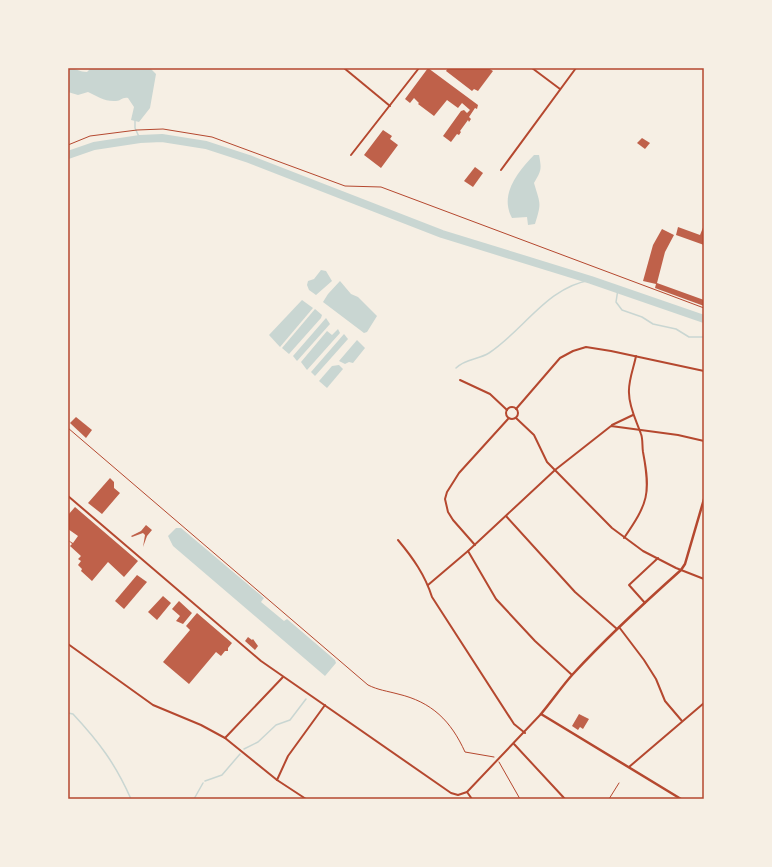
<svg xmlns="http://www.w3.org/2000/svg" width="772" height="867" font-family="'Times New Roman',serif">
	<rect width="100%" height="100%" fill="#f6efe4"/>
	<g fill="#c9d6d2">
		<path d="M68,68C75,68 80,72 87,72L91,68H150L156,74L150,108L139,122L131,120L134,107L128,98C122,97 121,101 116,101C105,102 97,96 88,92L78,95L68,92Z"/>
		<path d="M534,155H539C542,170 541,171 534,183C540,204 542,202 535,224L528,225L527,217L512,218C499,194 518,172 534,155Z"/>
		<path d="M321,270L326,271L332,281L316,295L309,290L307,285L308,281L314,279Z"/>
		<path d="M340,281L351,294L358,297L377,316L367,332L364,333L323,302L328,294Z"/>
		<path d="M302,300L313,308L280,347L269,335Z"/>
		<path d="M315,309L322,315L321,318L289,354L282,348Z"/>
		<path d="M326,318L330,324L297,361L293,356Z"/>
		<path d="M338,329L340,333L307,370L301,362L327,331L332,335Z"/>
		<path d="M344,334L348,339L315,376L311,372Z"/>
		<path d="M357,340L365,348L353,363L349,362L345,364L339,361Z"/>
		<path d="M339,365L343,369L327,388L319,381L332,366Z"/>
		<path d="M176,528H181L264,598L261,602L284,621L287,619L335,660L336,663L325,676L173,546L168,536Z"/>
	</g>
	<g fill="none" stroke-linecap="round" stroke-linejoin="round">
		<g stroke="#c9d6d2" stroke-width="1.5">
			<path d="M135,121V128L140,139"/>
			<path d="M618,289L616,302L622,310L642,317L653,324L676,329L689,337H704"/>
			<path d="M456,368C466,358 478,360 489,353C524,330 547,287 591,280"/>
			<path d="M68,713L73,714C99,742 115,763 131,799"/>
			<path d="M244,749L258,742L276,725L290,720L306,699"/>
			<path d="M205,781L222,775L240,754"/>
			<path d="M194,799L203,783"/>
		</g>
		<path stroke="#c9d6d2" stroke-width="8" d="M68,155L94,146L140,139L162,138L206,145L249,159L442,234L591,280L704,319"/>
	</g>
	<g fill="#bf614a">
		<path d="M428,68L478,105L477,109L475,108L469,117L471,119L469,122L468,120L460,131L461,132L459,135L457,134L451,142L443,136L461,111L464,110L467,113L470,110L462,103L458,108L447,100L434,116L418,104L419,103L414,98L410,103L405,99Z"/>
		<path d="M448,68H488L493,71L478,91L474,89L472,91L446,71Z"/>
		<path d="M383,130L392,136L390,139L398,145L381,168L364,155Z"/>
		<path d="M642,138L650,143L645,149L637,143Z"/>
		<path d="M475,167L483,173L473,187L464,181Z"/>
		<path d="M704,225V245L676,235L678,227L700,235Z"/>
		<path d="M662,229L674,235L665,252L657,283L704,300V306L655,288L656,284L643,281L653,245Z"/>
		<path d="M76,417L92,430L86,438L70,423Z"/>
		<path d="M110,478L114,482V488L120,493L102,514L88,503Z"/>
		<path d="M75,507L138,561L124,577L108,562L92,581L81,571L82,569L78,565L81,561L78,559L81,556L70,546L72,544L68,540L73,543L78,536L68,529V515Z"/>
		<path d="M146,525L152,530L147,536L143,547L145,535L143,533L132,537L131,536L141,531Z"/>
		<path d="M137,575L147,582L124,609L115,601Z"/>
		<path d="M163,596L171,603L157,620L148,612Z"/>
		<path d="M179,601L192,613L183,624L176,621L180,616L172,609Z"/>
		<path d="M197,613L232,643L228,648V651H225L221,656L216,652L189,684L163,662L190,630L186,626Z"/>
		<path d="M248,637L252,640L253,639L258,646L255,650L245,641Z"/>
		<path d="M579,714L589,719L583,729L580,727L578,730L572,726Z"/>
	</g>
	<g fill="none" stroke-linecap="round" stroke-linejoin="round">
		<g stroke="#b5482f" stroke-width="1">
			<path d="M68,145L90,136L137,130L163,129L212,137L345,186L381,187L704,308"/>
			<path d="M68,428L368,685C378,690 387,691 398,694C432,702 451,721 465,752L494,757"/>
			<path d="M499,762L520,799"/>
		</g>
		<path stroke="#b5482f" stroke-width="1" d="M609,799L619,783"/>
		<g stroke="#b5482f" stroke-width="2">
			<path d="M344,68L390,106"/>
			<path d="M532,68L560,89"/>
			<path d="M351,155L419,68"/>
			<path d="M501,170L576,68"/>
			<path d="M460,380L490,394L507,410"/>
			<circle cx="512" cy="413" r="6"/>
			<path d="M516,409L560,358L573,351L586,347L611,351L704,371"/>
			<path d="M516,418L534,435L547,462L612,528L643,551L676,568L704,579"/>
			<path d="M612,425L633,415"/>
			<path d="M68,496L261,661L451,793L458,795L467,792L541,714"/>
			<path d="M506,516L575,592L617,629"/>
			<path d="M624,538C648,503 651,494 643,452C642,446 643,439 641,434C636,420 629,407 629,393C628,381 634,367 636,356"/>
			<path d="M398,540C413,558 425,575 432,597L514,724L525,733"/>
			<path d="M475,545L453,520L448,512L445,499L447,492L459,473L508,419"/>
			<path d="M468,551L496,599L535,641L572,675"/>
			<path d="M428,585L468,551L555,470L611,426L678,435L704,441"/>
			<path d="M645,603L629,585L658,558"/>
			<path d="M619,627L644,660L656,679L665,701L682,721"/>
			<path d="M68,644L153,705L201,725L225,738L277,780L306,799"/>
			<path d="M225,738L283,677"/>
			<path d="M514,744L565,799"/>
			<path d="M629,767L704,703"/>
			<path d="M277,780L288,756L325,705"/>
			<path d="M467,792L472,799"/>
		</g>
		<path stroke="#b5482f" stroke-width="2.5" d="M681,799L541,714C552,701 562,686 573,674C607,637 644,603 681,570L685,564L704,499"/>
	</g>
	<rect width="772" height="867" fill="none" stroke="#f6efe4" stroke-width="138"/>
	<rect x="69" y="69" width="634" height="729" fill="none" stroke="#b5482f" stroke-width="1.5"/>
</svg>
